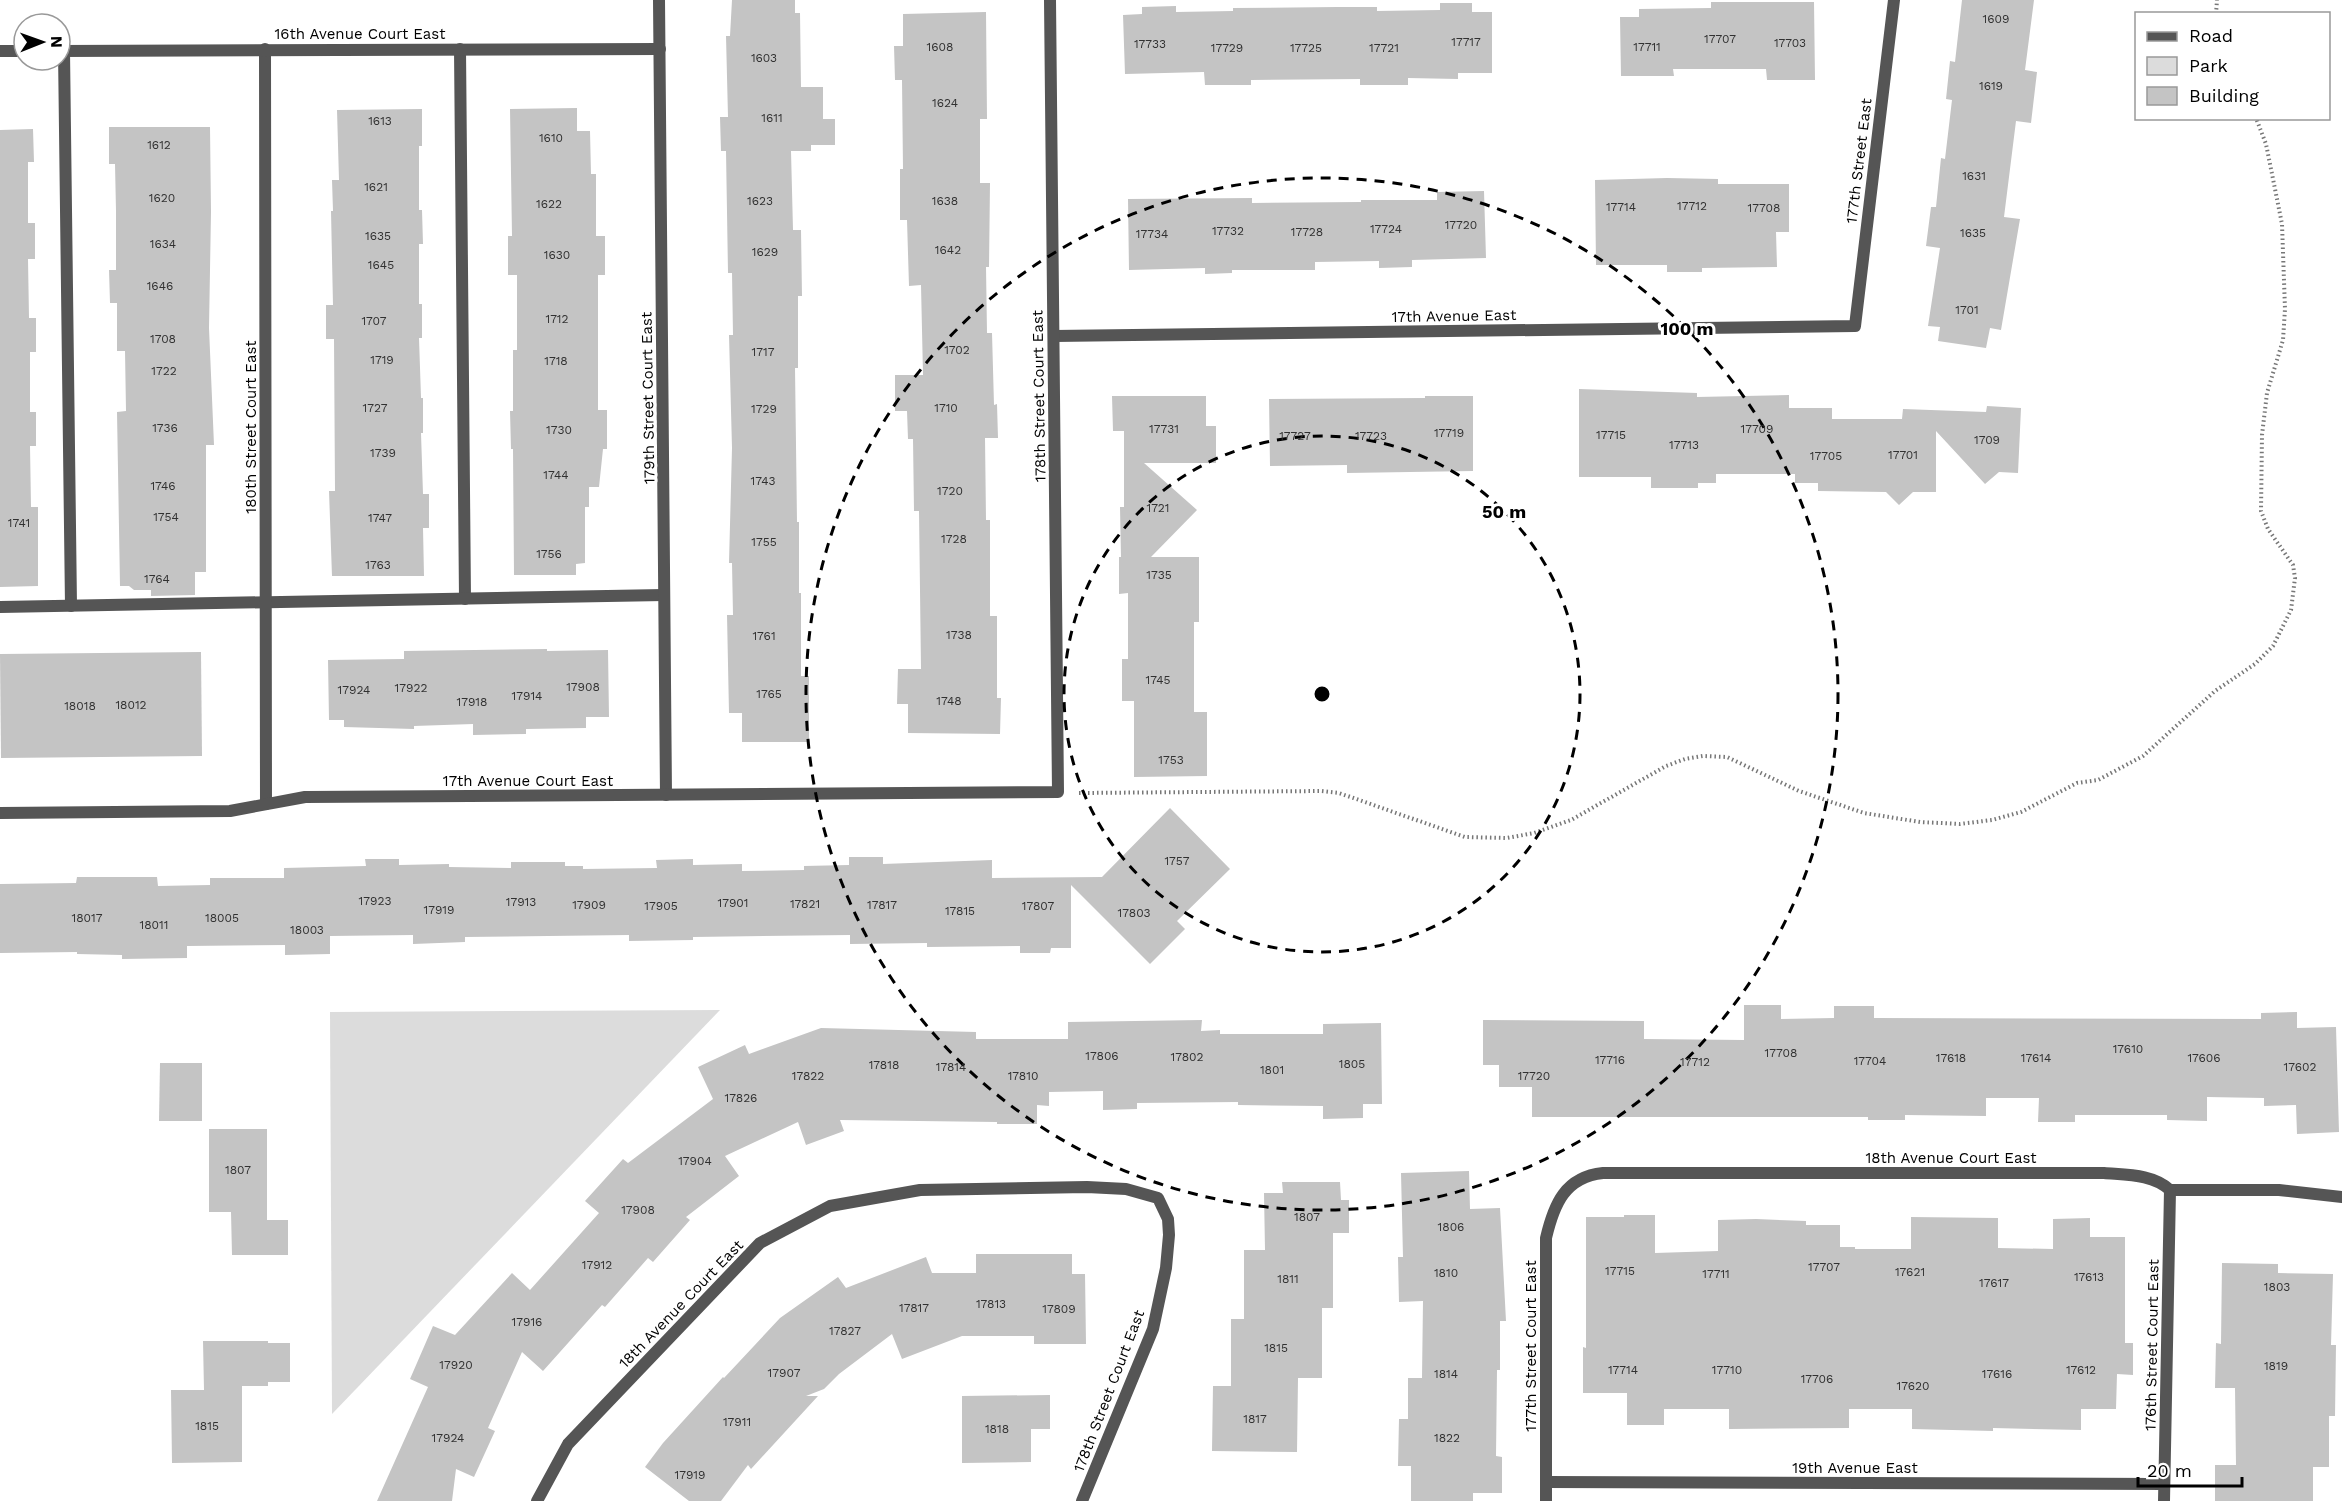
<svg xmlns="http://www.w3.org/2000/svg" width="2342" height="1501" font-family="'Work Sans',sans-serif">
	<rect width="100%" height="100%" fill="#fff"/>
	<path fill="#dcdcdc" d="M720,1010L332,1414L330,1012Z"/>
	<g fill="#c4c4c4">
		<path d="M732,0H795V13H800L801,87H823V119H835V145H811V151H791L793,230H801L802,296H798V368H795L797,522H799V593H801V676H809V742H742V713H729L727,615H733L732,563H729L732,448L729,335H733L732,273H728L726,151H721L720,117H728L726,36H730Z"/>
		<path d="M1962,0H2034L2025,70L2037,72L2031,123L2016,121L2004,217L2020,219L2001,330L1990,328L1986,348L1938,341L1940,327L1928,326L1940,248L1926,246L1931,207H1936L1941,158L1945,159L1952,100L1946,99L1950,61L1955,62Z"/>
		<path d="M1711,2H1814L1815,80H1767L1766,69H1673L1674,76H1621L1620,17H1639V9L1711,8Z"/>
		<path d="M1440,3H1472V12H1492V73H1458V79L1408,78V85H1360V79L1251,80V85H1205L1204,72L1125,74L1123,15L1142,14V7L1176,6V12L1233,11V8L1338,7H1377V11L1440,10Z"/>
		<path d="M986,12L987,119H980V183H990L989,267H986L987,333H992L994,405L997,404L998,438H985L986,520H990V616H997V698H1001L1000,734L908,733V704H897L898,669H921L919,511H914L913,439H908L907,411H895V375H923L921,285L909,286L907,220H900V169H903L902,80H895L894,46H903V14Z"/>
		<path d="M577,108V131H590L591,174H596V236H605V275H598V410H607V449H603L599,487H589V507H585V563L576,564V575H514L513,449H511L510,411H513V350H517V275H508V236H512L510,109Z"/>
		<path d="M422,109V146H419V210H422L423,244H419V304H422V338H419L421,398H423V433H421L423,494H429V528H423L424,576H332L329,491H335L334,339H326V305H333L331,211H333L332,180H339L337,110Z"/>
		<path d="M109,127H210L211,212L209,328L214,445H206V572H195V595L151,596V590H134L129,586H120L117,412L126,411L125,351H117V303H110L109,270H116V211L115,164H109Z"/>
		<path d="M33,129L34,162H28V223H35V259H28L29,318H36V352H30V412H36V446H30L31,507H38V586L0,587V130Z"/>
		<path d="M1667,178L1718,179V184H1789V232H1776L1777,267L1702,268V272H1667V265H1596L1595,180Z"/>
		<path d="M1484,191L1486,258L1412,260V267L1379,268V261L1315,262V270H1232V273L1205,274V268L1129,270L1128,199L1252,198V203L1361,202V200H1437V192Z"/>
		<path d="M1579,389L1697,393V397L1789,395V408H1832V419H1902L1903,409L1986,412L1987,406L2021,408L2018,473L1999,472L1985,484L1936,431V492H1913L1899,505L1886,492L1818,491V483H1795V474H1716V483H1698V488H1651V477H1579Z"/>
		<path d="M1112,396H1206V426H1216V463H1144L1197,510L1151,557H1199V622H1194V712H1207V776L1134,777V701H1122V659H1128V593L1119,594V557H1121L1120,507H1124V431H1113Z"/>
		<path d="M1425,396H1473V471L1347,473V465L1270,466L1269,399L1425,398Z"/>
		<path d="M547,649V651L608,650L609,717H586V728L526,729V734L473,735V724L414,726V729L344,727V720H329L328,660L404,659V651Z"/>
		<path d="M201,652L202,756L1,758L0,654Z"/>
		<path d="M1170,808L1230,869L1177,921L1185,929L1150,964L1071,885V948H1051L1050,953H1020V946L927,947V943L850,944V935L693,937V940L629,941V935L465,937V942L413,944V935L330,936V954L285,955V945L187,946V958L122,959V955L77,954V952L0,953V884L76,883L77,877H157L158,886L210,885V878H284V868L366,866L365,859H399V865L449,864V867L511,868V862H565V866H583V869L657,868L656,860L693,859V865L742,864V871L804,870V866L849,865V857H883V864L992,860V878L1102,877Z"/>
		<path d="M1744,1005H1781V1019L1834,1018V1006H1874V1018L2261,1019V1013L2297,1012V1028L2336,1027L2339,1132L2297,1134L2296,1105L2264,1106V1098L2207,1097V1121L2167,1120V1115H2075V1122H2038L2039,1098H1986V1116L1905,1115V1120H1868V1117H1532V1087H1499V1065H1483V1020L1644,1021V1039L1744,1040Z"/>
		<path d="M1202,1020L1201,1031L1220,1030V1034H1323V1024L1381,1023L1382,1104H1363V1118L1323,1119V1106L1238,1105V1102L1137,1103V1109L1103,1110V1091L1049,1092V1106L1037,1105V1124H997V1122L840,1120L844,1131L806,1145L798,1122L725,1156L739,1176L686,1217L690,1220L653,1262L648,1258L605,1307L602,1305L543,1371L522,1352L488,1428L495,1431L474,1477L456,1469L452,1501H377L428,1387L410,1379L433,1326L455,1335L512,1273L530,1290L599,1213L585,1201L623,1159L628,1163L713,1099L698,1067L745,1045L749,1054L821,1028L976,1032V1039H1068V1022Z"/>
		<path d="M160,1063H202V1121H159Z"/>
		<path d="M209,1129H267V1220H288V1255H232L231,1212H209Z"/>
		<path d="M1469,1171L1470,1209L1500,1208L1506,1321H1500V1370H1497L1496,1456L1502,1457V1493H1473V1501H1411V1466H1398L1399,1419H1408V1378H1422L1423,1301L1399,1302L1398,1257H1403L1401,1173Z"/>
		<path d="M1282,1182H1340L1341,1200H1349V1233H1333V1308H1322V1378H1298L1297,1452L1212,1451L1213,1386H1231V1319H1244V1250H1265L1264,1193H1283Z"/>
		<path d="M1624,1215H1655V1253L1718,1251V1220L1756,1219L1806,1221V1225H1840V1247H1855V1249H1911V1217L1998,1218V1248L2053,1249V1219L2090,1218V1237H2125V1343H2133V1375L2117,1374L2116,1409H2081V1430L1993,1428V1431L1912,1429V1409H1849V1428L1729,1429V1409H1664V1425H1627V1393H1583V1347L1586,1348V1217H1624Z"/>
		<path d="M976,1254H1072V1274H1085L1086,1344H1034V1336H962L902,1359L892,1334L839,1374L824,1389L806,1396H818L751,1469L748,1465L721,1501H689L645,1467L663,1443L723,1377L724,1378L780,1318L838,1277L846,1288L926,1257L932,1273H976Z"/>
		<path d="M2222,1263L2278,1264V1273L2333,1274L2331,1345H2336L2335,1416H2329V1467H2313V1501H2215V1465H2236L2235,1388H2215L2216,1343L2221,1344Z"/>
		<path d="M203,1341H268V1343H290V1382H268V1386H242V1462L172,1463L171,1390H204Z"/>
		<path d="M1050,1395V1429H1031V1462L962,1463V1396Z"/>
	</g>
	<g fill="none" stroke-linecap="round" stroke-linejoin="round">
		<g stroke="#777" stroke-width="4" stroke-dasharray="1.5 3" stroke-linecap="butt">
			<path d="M2216,14L2217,0"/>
			<path d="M1079,793L1321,791L1339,793L1465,837L1507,838L1534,833L1571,820L1666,766L1685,759L1703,756L1727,757L1799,791L1864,813L1920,822L1960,824L1992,820L2021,812L2077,783L2098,780L2143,756L2215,691L2255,664L2273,646L2291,610L2295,578L2293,565L2268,529L2261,511L2262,435L2267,393L2283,340L2285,309L2282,224L2266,144L2256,118"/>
		</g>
		<g stroke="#555" stroke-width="12">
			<path d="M460,49L465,599"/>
			<path d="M64,51L71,606"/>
			<path d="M0,607L664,595"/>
		</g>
		<g stroke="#555" stroke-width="12">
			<path d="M659,0L666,795"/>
			<path d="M265,49L266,804"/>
			<path d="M0,51H24"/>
			<path d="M60,51L660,49"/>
			<path d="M1054,336L1855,326L1894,0"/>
			<path d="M0,813L230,811L305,797L1058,792L1050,0"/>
			<path d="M1546,1482L2164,1484"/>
			<path d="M537,1501L568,1444L760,1243L830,1206L920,1190L1087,1187L1126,1189L1158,1198L1168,1219L1169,1235L1166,1268L1153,1329L1082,1501"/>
			<path d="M1546,1501V1238C1554,1204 1565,1177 1603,1173H2104C2127,1175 2153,1174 2170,1190H2279L2342,1197"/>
			<path d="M2164,1501L2170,1190"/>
		</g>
	</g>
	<g fill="none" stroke="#000" stroke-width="3" stroke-dasharray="10 8">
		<circle cx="1322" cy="694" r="258"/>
		<circle cx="1322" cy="694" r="516"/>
	</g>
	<g text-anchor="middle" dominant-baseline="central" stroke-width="6" stroke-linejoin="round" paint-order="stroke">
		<g font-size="12" fill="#313131">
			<text x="1996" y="19">1609</text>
			<text x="1720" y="39">17707</text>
			<text x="1466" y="42">17717</text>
			<text x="1790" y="43">17703</text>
			<text x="1150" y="44">17733</text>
			<text x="940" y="47">1608</text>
			<text x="1647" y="47">17711</text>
			<text x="1227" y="48">17729</text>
			<text x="1306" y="48">17725</text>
			<text x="1384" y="48">17721</text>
			<text x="764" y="58">1603</text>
			<text x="1991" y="86">1619</text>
			<text x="945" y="103">1624</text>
			<text x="772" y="118">1611</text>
			<text x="380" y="121">1613</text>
			<text x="551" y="138">1610</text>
			<text x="159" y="145">1612</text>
			<text x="1974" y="176">1631</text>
			<text x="376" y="187">1621</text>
			<text x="162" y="198">1620</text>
			<text x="760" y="201">1623</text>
			<text x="945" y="201">1638</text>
			<text x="549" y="204">1622</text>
			<text x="1692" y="206">17712</text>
			<text x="1621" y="207">17714</text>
			<text x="1764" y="208">17708</text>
			<text x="1461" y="225">17720</text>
			<text x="1386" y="229">17724</text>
			<text x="1228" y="231">17732</text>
			<text x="1307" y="232">17728</text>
			<text x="1973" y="233">1635</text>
			<text x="1152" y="234">17734</text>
			<text x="378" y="236">1635</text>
			<text x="163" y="244">1634</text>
			<text x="948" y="250">1642</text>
			<text x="765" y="252">1629</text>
			<text x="557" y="255">1630</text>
			<text x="381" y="265">1645</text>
			<text x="160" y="286">1646</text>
			<text x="1967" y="310">1701</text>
			<text x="557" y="319">1712</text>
			<text x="374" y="321">1707</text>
			<text x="163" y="339">1708</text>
			<text x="957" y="350">1702</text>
			<text x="763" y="352">1717</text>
			<text x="382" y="360">1719</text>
			<text x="556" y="361">1718</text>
			<text x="164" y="371">1722</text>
			<text x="375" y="408">1727</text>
			<text x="946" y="408">1710</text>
			<text x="764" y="409">1729</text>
			<text x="165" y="428">1736</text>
			<text x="1164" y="429">17731</text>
			<text x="1757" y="429">17709</text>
			<text x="559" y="430">1730</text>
			<text x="1449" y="433">17719</text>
			<text x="1611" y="435">17715</text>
			<text x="1295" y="436">17727</text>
			<text x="1371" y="436">17723</text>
			<text x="1987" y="440">1709</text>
			<text x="1684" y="445">17713</text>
			<text x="383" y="453">1739</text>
			<text x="1903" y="455">17701</text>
			<text x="1826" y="456">17705</text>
			<text x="556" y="475">1744</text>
			<text x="763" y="481">1743</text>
			<text x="163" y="486">1746</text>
			<text x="950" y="491">1720</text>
			<text x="1158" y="508">1721</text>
			<text x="166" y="517">1754</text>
			<text x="380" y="518">1747</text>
			<text x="19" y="523">1741</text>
			<text x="954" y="539">1728</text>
			<text x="764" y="542">1755</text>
			<text x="549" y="554">1756</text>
			<text x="378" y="565">1763</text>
			<text x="1159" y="575">1735</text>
			<text x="157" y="579">1764</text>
			<text x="959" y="635">1738</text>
			<text x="764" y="636">1761</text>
			<text x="1158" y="680">1745</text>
			<text x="583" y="687">17908</text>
			<text x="411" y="688">17922</text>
			<text x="354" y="690">17924</text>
			<text x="769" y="694">1765</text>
			<text x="527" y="696">17914</text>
			<text x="949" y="701">1748</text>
			<text x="472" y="702">17918</text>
			<text x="131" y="705">18012</text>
			<text x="80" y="706">18018</text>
			<text x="1171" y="760">1753</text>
			<text x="1177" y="861">1757</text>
			<text x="375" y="901">17923</text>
			<text x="521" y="902">17913</text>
			<text x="733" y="903">17901</text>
			<text x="805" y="904">17821</text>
			<text x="589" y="905">17909</text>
			<text x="882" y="905">17817</text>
			<text x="661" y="906">17905</text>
			<text x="1038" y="906">17807</text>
			<text x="439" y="910">17919</text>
			<text x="960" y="911">17815</text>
			<text x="1134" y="913">17803</text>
			<text x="87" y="918">18017</text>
			<text x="222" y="918">18005</text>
			<text x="154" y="925">18011</text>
			<text x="307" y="930">18003</text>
			<text x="2128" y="1049">17610</text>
			<text x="1781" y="1053">17708</text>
			<text x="1102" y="1056">17806</text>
			<text x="1187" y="1057">17802</text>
			<text x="1951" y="1058">17618</text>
			<text x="2036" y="1058">17614</text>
			<text x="2204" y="1058">17606</text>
			<text x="1610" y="1060">17716</text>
			<text x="1870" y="1061">17704</text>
			<text x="1695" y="1062">17712</text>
			<text x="1352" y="1064">1805</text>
			<text x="884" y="1065">17818</text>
			<text x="951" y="1067">17814</text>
			<text x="2300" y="1067">17602</text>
			<text x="1272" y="1070">1801</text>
			<text x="808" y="1076">17822</text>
			<text x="1023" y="1076">17810</text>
			<text x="1534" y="1076">17720</text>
			<text x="741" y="1098">17826</text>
			<text x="695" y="1161">17904</text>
			<text x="238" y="1170">1807</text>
			<text x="638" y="1210">17908</text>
			<text x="1307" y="1217">1807</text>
			<text x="1451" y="1227">1806</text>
			<text x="597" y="1265">17912</text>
			<text x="1824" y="1267">17707</text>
			<text x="1620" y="1271">17715</text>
			<text x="1910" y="1272">17621</text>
			<text x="1446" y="1273">1810</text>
			<text x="1716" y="1274">17711</text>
			<text x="2089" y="1277">17613</text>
			<text x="1288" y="1279">1811</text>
			<text x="1994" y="1283">17617</text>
			<text x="2277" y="1287">1803</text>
			<text x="991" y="1304">17813</text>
			<text x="914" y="1308">17817</text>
			<text x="1059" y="1309">17809</text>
			<text x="527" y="1322">17916</text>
			<text x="845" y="1331">17827</text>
			<text x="1276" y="1348">1815</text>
			<text x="456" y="1365">17920</text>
			<text x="2276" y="1366">1819</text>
			<text x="1623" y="1370">17714</text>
			<text x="1727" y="1370">17710</text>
			<text x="2081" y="1370">17612</text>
			<text x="784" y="1373">17907</text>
			<text x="1446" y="1374">1814</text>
			<text x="1997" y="1374">17616</text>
			<text x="1817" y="1379">17706</text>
			<text x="1913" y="1386">17620</text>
			<text x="1255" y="1419">1817</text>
			<text x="737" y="1422">17911</text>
			<text x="207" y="1426">1815</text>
			<text x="997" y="1429">1818</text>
			<text x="448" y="1438">17924</text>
			<text x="1447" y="1438">1822</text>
			<text x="690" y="1475">17919</text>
		</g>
		<g font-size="15" fill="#000" stroke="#fff">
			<text x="360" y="34">16th Avenue Court East</text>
			<text transform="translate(1859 161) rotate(-83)">177th Street East</text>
			<text transform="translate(1454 316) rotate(-1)">17th Avenue East</text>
			<text transform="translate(1039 396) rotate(-91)">178th Street Court East</text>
			<text transform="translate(648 398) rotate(-91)">179th Street Court East</text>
			<text transform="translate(251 427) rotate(-90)">180th Street Court East</text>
			<text x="528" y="781">17th Avenue Court East</text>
			<text x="1951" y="1158">18th Avenue Court East</text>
			<text transform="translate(681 1304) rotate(-46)">18th Avenue Court East</text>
			<text transform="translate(2152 1345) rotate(-89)">176th Street Court East</text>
			<text transform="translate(1531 1346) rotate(-90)">177th Street Court East</text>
			<text transform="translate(1109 1391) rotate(-69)">178th Street Court East</text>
			<text x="1855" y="1468">19th Avenue East</text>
		</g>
	</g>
	<circle cx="1322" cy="694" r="9" fill="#000" stroke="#fff" stroke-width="3"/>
	<g font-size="18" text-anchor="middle" font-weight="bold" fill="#000" stroke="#fff" stroke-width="6" stroke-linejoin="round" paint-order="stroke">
		<text x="1687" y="335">100 m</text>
		<text x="1504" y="518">50 m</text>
	</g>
	<rect x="2135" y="12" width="195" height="108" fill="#ffffff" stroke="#999999" stroke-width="1.5"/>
	<rect x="2147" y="32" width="30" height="9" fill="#555555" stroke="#999999" stroke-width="1.5"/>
	<text x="2189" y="42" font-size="18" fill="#000000">Road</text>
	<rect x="2147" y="57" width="30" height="18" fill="#dcdcdc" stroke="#999999" stroke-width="1.5"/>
	<text x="2189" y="72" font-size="18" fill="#000000">Park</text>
	<rect x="2147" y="87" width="30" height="18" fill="#c4c4c4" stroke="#999999" stroke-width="1.5"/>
	<text x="2189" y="102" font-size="18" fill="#000000">Building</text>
	<g transform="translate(42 42) rotate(89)"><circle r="28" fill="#ffffff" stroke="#999999" stroke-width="1.5"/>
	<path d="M0-4.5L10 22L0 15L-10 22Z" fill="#000000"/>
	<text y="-9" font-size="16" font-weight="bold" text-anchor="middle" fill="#000000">N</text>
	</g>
	<path d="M2138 1477v9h104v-9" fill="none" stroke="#000000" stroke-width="3"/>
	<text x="2147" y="1477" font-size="18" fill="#000000" stroke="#ffffff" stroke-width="4.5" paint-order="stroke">20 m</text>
</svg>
